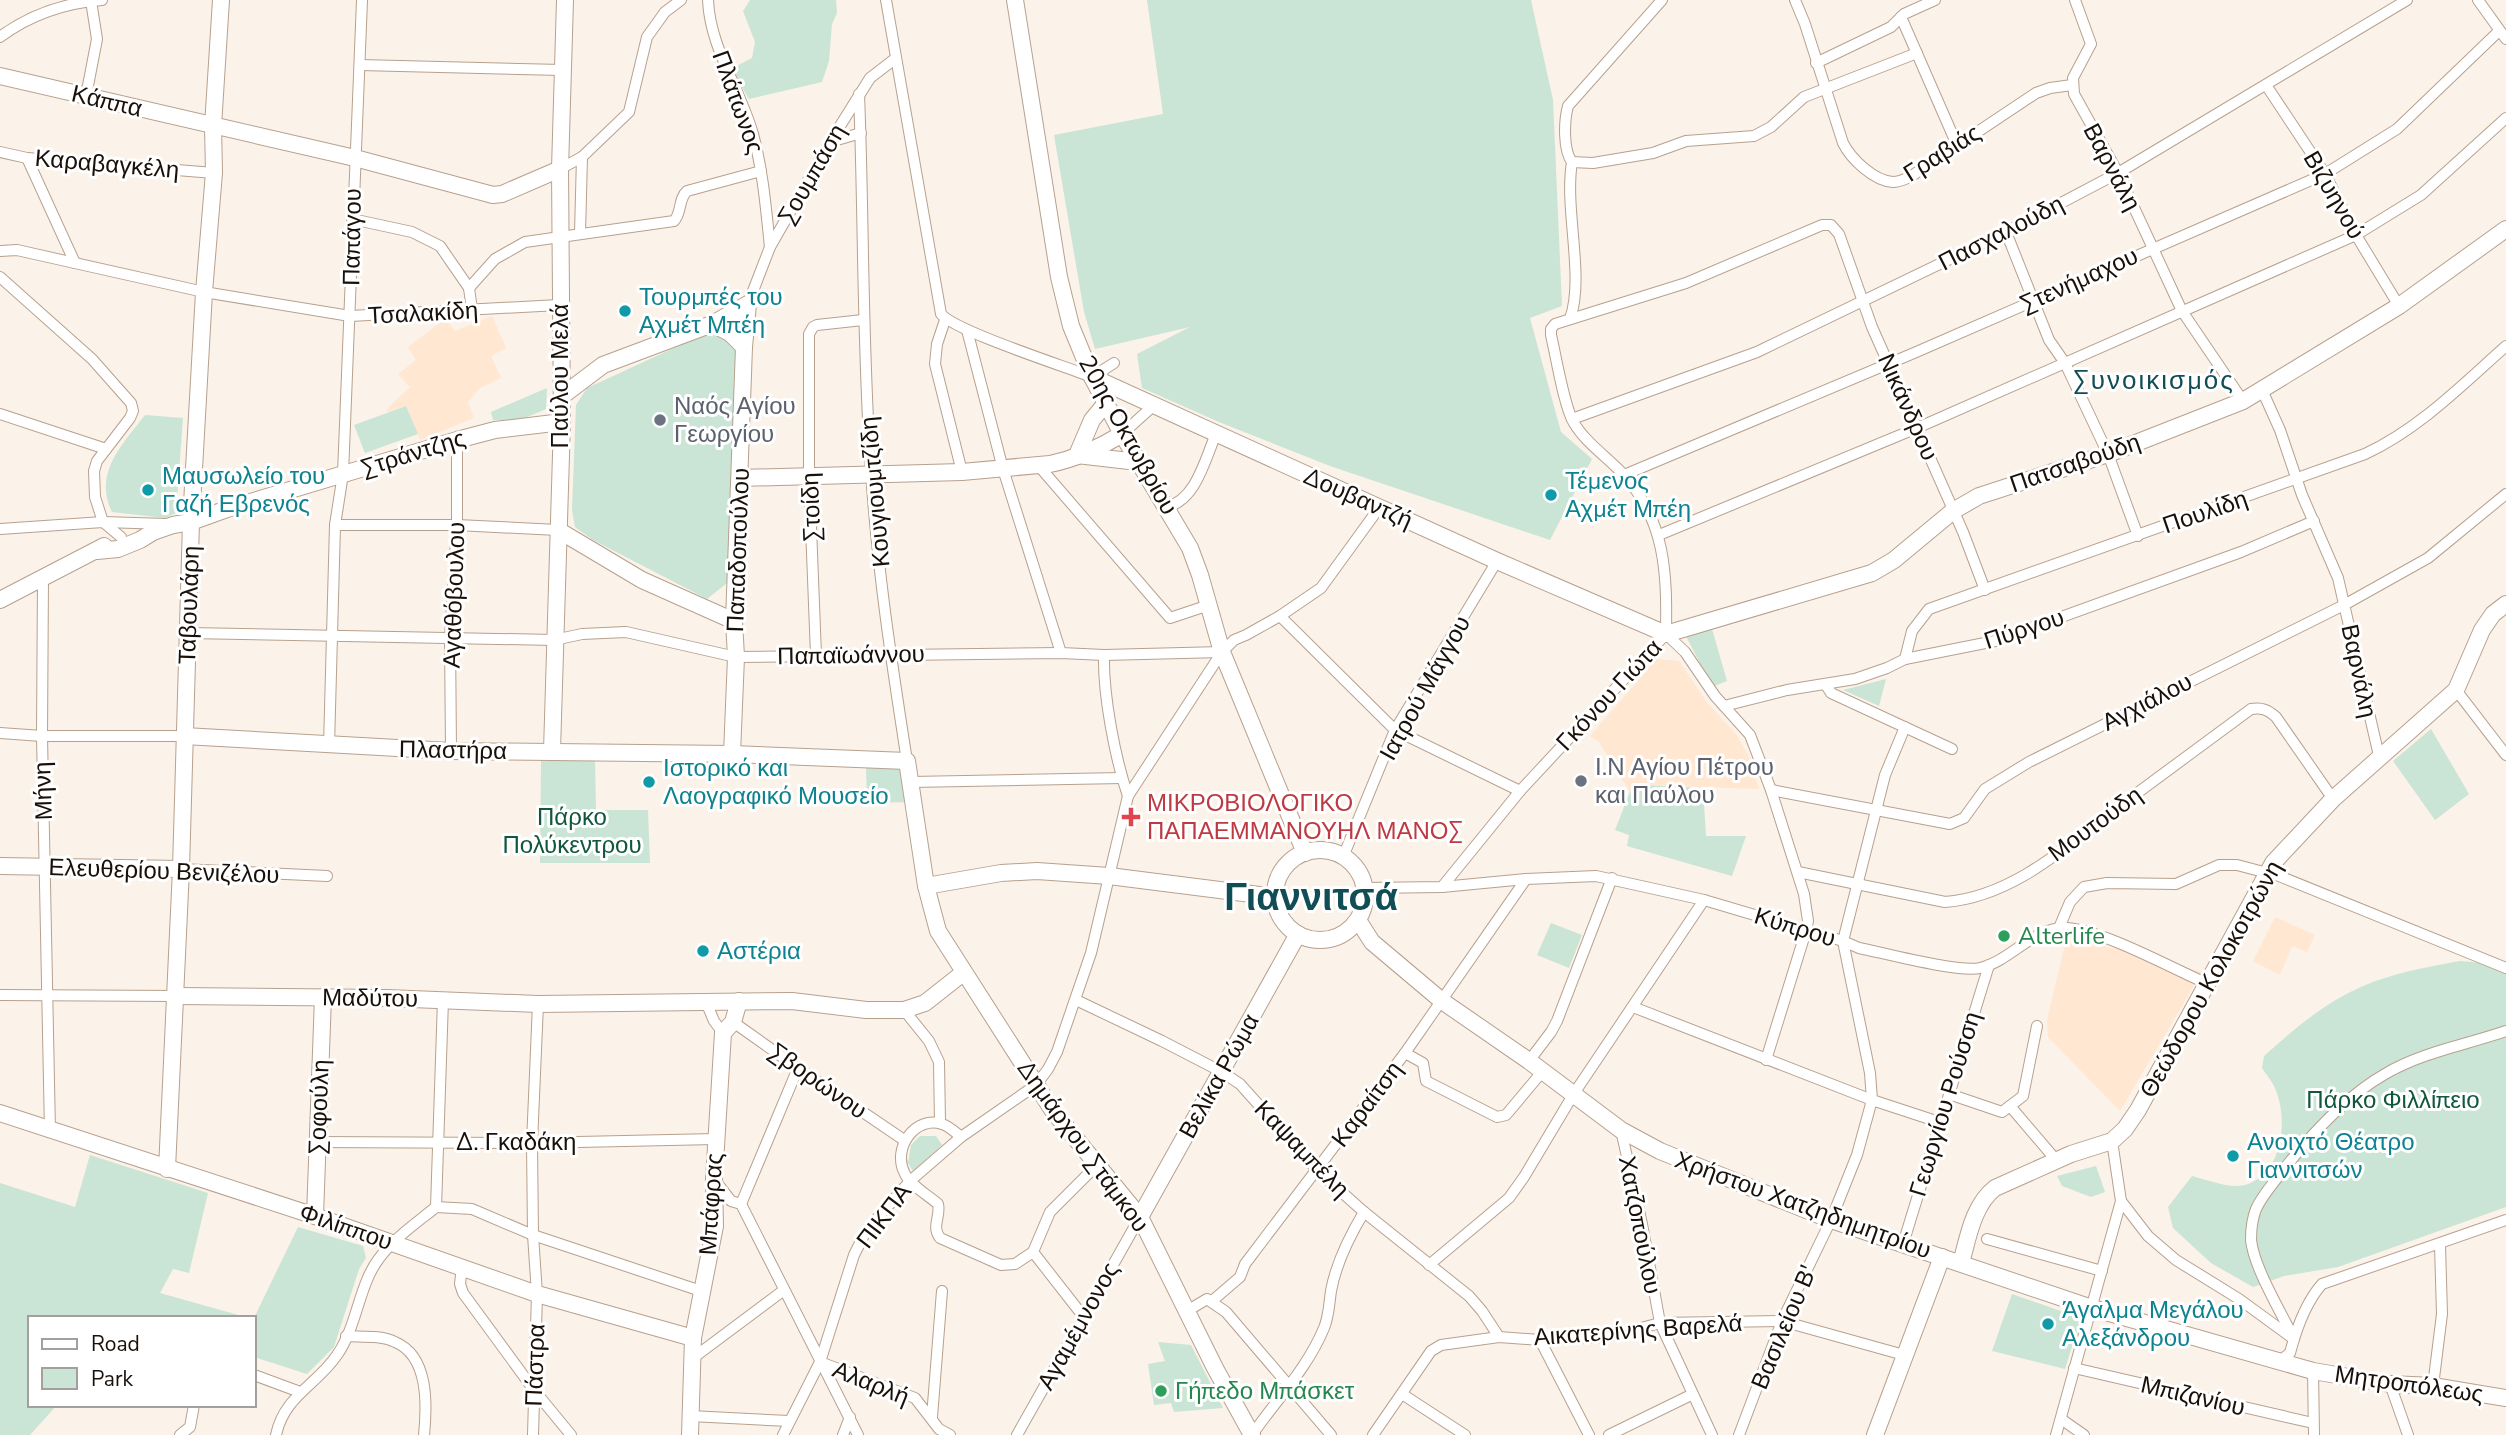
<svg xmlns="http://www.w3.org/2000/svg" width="2506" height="1435" font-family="'Nunito Sans',sans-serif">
	<rect width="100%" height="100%" fill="#fbf2e9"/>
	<g fill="#ffe7d2">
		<path d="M492,316L506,348L491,356L501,378L480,388L468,402L474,418L420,440L406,406L388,412L386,410L410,387L398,374L416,360L408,347L445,319L455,331Z"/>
		<path d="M1657,659L1679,661L1708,704L1736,734L1748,755L1759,789L1642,785L1630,792L1599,742L1590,736Z"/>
		<path d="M2275,917L2315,935L2307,952L2292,946L2280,975L2253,961Z"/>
		<path d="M2067,936L2202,972L2120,1111L2048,1037L2047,1020Z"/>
	</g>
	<g fill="#cae4d6">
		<path d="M750,0H836L837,13L832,24L829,61L822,82L749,99L731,69L752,58L755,42L743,11Z"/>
		<path d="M1147,0H1531L1553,100L1562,306L1530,318L1561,432L1592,459L1550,540L1330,466L1219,422L1142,388L1137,354L1190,327L1095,349L1084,312L1054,135L1163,114Z"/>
		<path d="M713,330L741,351L732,579L707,599L593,540L575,527L572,510L576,405L587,388Z"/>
		<path d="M547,388L546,409L520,420H493L491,412Z"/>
		<path d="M406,406L418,434L365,453L354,425Z"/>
		<path d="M145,415L183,418L176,513L165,518L112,512C93,473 122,445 145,415Z"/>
		<path d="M1712,629L1727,681L1712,687L1686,636Z"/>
		<path d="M1886,679L1879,706L1843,690Z"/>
		<path d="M2431,729L2469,794L2435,820L2393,761Z"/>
		<path d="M595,760L596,810H648L650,863H540L541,761Z"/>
		<path d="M866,766H910L912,802L867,803Z"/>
		<path d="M1642,785L1703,788L1706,836H1746L1732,876L1627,846L1629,835L1615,830L1630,792Z"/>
		<path d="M1551,923L1582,935L1569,968L1537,955Z"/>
		<path d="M2460,961L2496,964L2506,968V1207L2338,1267L2284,1276L2253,1287L2211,1263L2173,1228L2168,1207L2192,1176C2207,1180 2231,1189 2245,1185C2284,1174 2289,1117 2274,1086C2271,1080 2266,1074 2262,1068L2264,1056C2293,1030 2324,1003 2361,987C2392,973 2427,967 2460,961Z"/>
		<path d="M920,1136H936L942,1145L913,1171L908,1163L911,1145Z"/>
		<path d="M90,1155L208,1193L189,1273L173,1269L160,1293L249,1318H30V1405H57L30,1435H0V1183L75,1207Z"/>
		<path d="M2096,1166L2105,1192L2091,1197L2062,1186L2057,1176Z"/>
		<path d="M298,1227L363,1246L366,1258L359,1269L334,1347L307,1374L254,1357V1318Z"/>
		<path d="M2012,1294L2081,1318L2065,1369L1992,1351Z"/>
		<path d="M1158,1342L1191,1345L1223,1408L1174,1412L1171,1403L1154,1405L1148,1364L1165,1361Z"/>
	</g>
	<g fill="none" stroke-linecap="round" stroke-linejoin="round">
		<g stroke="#b7a18e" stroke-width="12">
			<g id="street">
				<path d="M708,0C710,48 740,88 753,134C763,171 766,209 770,247"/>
				<path d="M886,0L941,314C955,331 1064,366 1092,377L1114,363"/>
				<path d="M1662,0L1568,106C1564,121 1563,150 1572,162L1593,163L1653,153L1686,141L1754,136L1771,127L1804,97L1917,53"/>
				<path d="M1795,0L1805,24L1843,143C1851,159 1874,181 1893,182C1899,182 1905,179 1910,177L2036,93L2050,88L2072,85"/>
				<path d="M2075,0L2091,44L2073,78L2074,94L2118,173L2182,311L2243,401"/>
				<path d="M2478,0L2506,39"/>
				<path d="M1901,17L1957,145"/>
				<path d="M0,37C31,14 64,3 102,0"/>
				<path d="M1816,63L1891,27L1904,14L1935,0"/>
				<path d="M360,65L562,70"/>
				<path d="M2266,85L2325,174L2356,235L2399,306"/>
				<path d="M859,94C864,220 862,346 871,471C877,568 892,665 907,761"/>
				<path d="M86,96L97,39L91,1"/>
				<path d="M830,142L861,133"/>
				<path d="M0,152L27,158L214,173"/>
				<path d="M27,158L75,263"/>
				<path d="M560,169L582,157L629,112L647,37L665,12L681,0"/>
				<path d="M352,219L412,232L440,246L469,288L472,310"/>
				<path d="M2006,232L2049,340L2065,363L2108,454L2138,536"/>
				<path d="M580,233L582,157"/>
				<path d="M0,251L17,250L204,292L350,316L559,305"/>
				<path d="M0,277L92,359L131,403L133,411L130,418L97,461L94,471L95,497L103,522L121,537"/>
				<path d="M469,288L495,259L525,242L674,221C682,213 678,199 687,191L761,171"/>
				<path d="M748,304L770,247L830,142L870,78L896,58"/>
				<path d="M1570,319C1585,276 1564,210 1572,162"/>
				<path d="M945,320L937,344L935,364L962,472"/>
				<path d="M967,330L1003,469L1061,653"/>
				<path d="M2262,390L2280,430L2302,495L2338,578L2379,756"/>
				<path d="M0,414L106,449"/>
				<path d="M1572,419L1757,352L2006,232L2118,173L2407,0"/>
				<path d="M1122,434L1153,406"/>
				<path d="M1038,465L1170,618L1209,605"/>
				<path d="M1624,475L1914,353L2325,174L2397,129L2499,31"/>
				<path d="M1166,507C1196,501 1205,459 1216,434"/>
				<path d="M335,525H457L558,530"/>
				<path d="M0,529L103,522L167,524"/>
				<path d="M1659,535L1917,428L2356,235L2421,195L2506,118"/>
				<path d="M43,576L42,736L50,1131"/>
				<path d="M1280,616L1395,730L1520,791"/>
				<path d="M188,633L554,640L582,634L626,632L736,657L1061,653L1104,655L1222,652"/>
				<path d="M1666,634L1685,652L1715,696L1750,735L1771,790L1804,894L1808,921L1806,931L1766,1060"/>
				<path d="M816,655L809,476V334L813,327L817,325L863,320"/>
				<path d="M1104,655C1103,695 1115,758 1128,796"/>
				<path d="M1905,659L1912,631L1929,609L2365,454C2419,429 2462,385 2506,346"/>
				<path d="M1826,685L1831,693L1952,749"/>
				<path d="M2456,690L2506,755"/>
				<path d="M1724,706L1787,690L1855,679L1887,668L1905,659L1995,641L2241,552L2314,521"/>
				<path d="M0,733L42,736H184"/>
				<path d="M329,746L335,525L343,474L362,0"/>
				<path d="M451,751L450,637L457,525V440"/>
				<path d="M911,782L1122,778"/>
				<path d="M1771,790L1950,824L1964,818L1985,789L2029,762L2344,605L2428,558L2506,494"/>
				<path d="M1343,857L1395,730L1497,561"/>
				<path d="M181,869L327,876"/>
				<path d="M1798,872L1945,902C2013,897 2068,845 2121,805C2164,773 2208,741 2251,709C2262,707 2268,710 2276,717L2333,799"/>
				<path d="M1442,887L1520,791L1666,634C1667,574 1666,520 1622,473C1607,457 1585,442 1574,423C1564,407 1556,356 1551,335V329L1555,324L1686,283L1822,225H1831L1839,234L1872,327L1963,532L1985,590"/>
				<path d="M1364,888L1442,887L1526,879L1596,876L1704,900L1843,941L1859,948C1884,953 1959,973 1980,968C2011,961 2034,926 2067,928C2105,931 2169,967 2206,983"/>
				<path d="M2059,928L2070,902L2084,887L2107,883L2176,884L2219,865H2237L2279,876L2506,968"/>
				<path d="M0,995L176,996"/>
				<path d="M1076,1000L1162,1041L1222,1072L1240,1084L1317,1170L1364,1212L1469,1296L1482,1311L1499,1337"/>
				<path d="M706,1002L714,1021L723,1033"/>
				<path d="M1633,1007L1872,1100L1939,1122"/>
				<path d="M904,1010L929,1041L939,1062L940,1123"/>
				<path d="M733,1022L798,1068L904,1140"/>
				<path d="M1405,1053L1423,1063L1426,1081L1497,1117L1506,1115L1542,1072"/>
				<path d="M1529,1061L1551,1032L1557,1021L1612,878"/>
				<path d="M1949,1094L2002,1112L2023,1096L2037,1026"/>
				<path d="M2010,1106L2056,1160"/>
				<path d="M1621,1130L1642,1224L1660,1323L1712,1435"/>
				<path d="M961,1137C955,1132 949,1126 942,1124C916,1115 891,1148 905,1174C911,1186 928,1195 938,1204C941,1217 931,1226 940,1238L1001,1265L1015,1264L1033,1252L1083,1316"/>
				<path d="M2112,1141L2121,1201L2148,1236L2176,1260L2239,1299L2291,1337"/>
				<path d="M317,1142L532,1143L716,1139"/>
				<path d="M714,1179L731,1201L741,1204L858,1435"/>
				<path d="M741,1204L798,1068"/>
				<path d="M436,1207L472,1209L533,1235L701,1291"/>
				<path d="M436,1207L443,1000"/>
				<path d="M1987,1239L2102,1271"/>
				<path d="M1903,1244L1989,965"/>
				<path d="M1033,1252L1050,1212L1097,1165"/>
				<path d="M1429,1265L1509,1198L1524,1177L1573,1095L1704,900"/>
				<path d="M462,1266L460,1284L463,1293L534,1390L571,1435"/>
				<path d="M1212,1301L1240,1277L1245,1264L1405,1053L1526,879"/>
				<path d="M1187,1311L1207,1299L1226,1312L1331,1435"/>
				<path d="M346,1336C361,1337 381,1335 395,1342C429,1356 427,1405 424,1435"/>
				<path d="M2294,1339C2281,1312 2254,1268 2251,1240C2251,1230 2252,1219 2256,1209C2261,1198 2270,1187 2277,1178C2306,1140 2343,1098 2385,1074C2422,1052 2466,1045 2506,1031"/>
				<path d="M1540,1340L1589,1435"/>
				<path d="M693,1358L784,1290"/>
				<path d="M2281,1360L2290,1353C2296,1330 2306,1302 2322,1284L2506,1220"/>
				<path d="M820,1362L915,1398L939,1429L950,1435"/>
				<path d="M2074,1368L2313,1423"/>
				<path d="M2313,1371L2314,1435"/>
				<path d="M254,1375L300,1392"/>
				<path d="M2390,1384L2408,1435"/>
				<path d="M2433,1386L2442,1314L2440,1245"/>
				<path d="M1402,1394L1465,1435"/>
				<path d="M690,1416L789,1421"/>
				<path d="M932,1417L942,1291"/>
				<path d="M2061,1419L2084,1435"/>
				<path d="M180,1435L190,1427L194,1405"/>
				<path d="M276,1435C284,1396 317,1385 337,1355C352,1334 357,1304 367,1280C380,1247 409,1229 436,1207"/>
				<path d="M533,1435L537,1294L533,1235L532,1143L538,1004"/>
				<path d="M783,1435L820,1362L854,1255L866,1231L910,1181L961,1137L1036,1085L1048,1069L1057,1052L1091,953L1128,796L1222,652L1234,640L1246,635L1280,616L1321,588L1379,508"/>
				<path d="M843,1435L850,1417"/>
				<path d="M1017,1435L1140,1217"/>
				<path d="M1252,1435C1276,1400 1307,1369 1324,1328C1329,1316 1329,1304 1331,1291C1336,1263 1349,1237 1364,1212"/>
				<path d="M1373,1435L1431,1351L1441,1345L1499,1337L1540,1340L1606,1337L1660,1323L1782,1321L1904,1355"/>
				<path d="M1609,1435L1691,1395"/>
				<path d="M1739,1435L1782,1321L1831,1220L1857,1155L1872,1100L1870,1073L1843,941L1885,775L1905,727"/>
				<path d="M2056,1435L2121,1201"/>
			</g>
		</g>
		<g stroke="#b7a18e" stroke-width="18">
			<g id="secondary">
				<path d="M1015,0L1059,277L1071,326L1092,377L1122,434L1190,548L1200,575L1222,652L1305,853"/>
				<path d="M0,76L355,158L493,195L502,194L560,169"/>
				<path d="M712,324L730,333L744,347"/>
				<path d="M1092,377L1497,561L1666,634L1872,573L1894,560L1953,511L1979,496L2108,454L2243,401L2399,306L2506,229"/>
				<path d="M562,396L603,365L712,324L748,304"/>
				<path d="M1106,403L1092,420L1077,455L1138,462"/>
				<path d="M740,478L962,472L1050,464C1074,459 1101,447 1122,434"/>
				<path d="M558,530L642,580L734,621"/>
				<path d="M97,551L118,549L140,540L153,532L173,525L191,522L227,509L457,440L495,430L562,422"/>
				<path d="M0,600L104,546"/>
				<path d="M184,736L451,751L732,754L907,761L926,886L938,931L1053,1111L1140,1217L1215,1368L1252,1435"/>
				<path d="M552,751L562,422L560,169L565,0"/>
				<path d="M732,754L736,657L734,621L744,347L748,304"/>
				<circle cx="1320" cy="895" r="45"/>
				<path d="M0,866L181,869"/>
				<path d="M926,886L1001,873L1037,871L1109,876L1275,897"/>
				<path d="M1358,920L1372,942L1442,1001L1529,1061L1621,1130L1660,1151L1831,1220L2092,1308L2313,1371L2390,1384L2433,1386L2506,1398"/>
				<path d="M176,996L387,998L538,1004L792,1001L866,1010H904L925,1003L963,973"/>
				<path d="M0,1113L315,1216L537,1294L693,1338"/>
				<path d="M167,1169L181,869L191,522L204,292L214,173L213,126L221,0"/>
				<path d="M315,1216L323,997"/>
				<path d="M1140,1217L1298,934"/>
				<path d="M1961,1263C1968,1238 1973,1205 1995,1188L2071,1154L2112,1141L2125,1129L2138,1110L2273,863L2333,799L2456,690L2482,630L2493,614L2506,604"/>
				<path d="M690,1435L693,1338L715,1226L714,1179L723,1033L733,1022L739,1001"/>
				<path d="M1875,1435L1942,1257"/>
			</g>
		</g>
		<use href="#street" stroke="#fff" stroke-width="10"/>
		<use href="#secondary" stroke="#fff" stroke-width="16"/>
	</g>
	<g fill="#0f9aa8" stroke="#fff" stroke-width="2.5">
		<circle cx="625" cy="311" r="7"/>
		<circle cx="148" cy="490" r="7"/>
		<circle cx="1551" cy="495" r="7"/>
		<circle cx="649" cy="782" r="7"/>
		<circle cx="703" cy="951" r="7"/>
		<circle cx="2233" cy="1156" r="7"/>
		<circle cx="2048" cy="1324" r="7"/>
	</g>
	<g fill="#6b7280" stroke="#fff" stroke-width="2.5">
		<circle cx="660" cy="420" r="7"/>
		<circle cx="1581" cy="781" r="7"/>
	</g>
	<path fill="#e0444e" stroke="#fff" stroke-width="2.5" d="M1127.5 806.5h7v7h7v7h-7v7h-7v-7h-7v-7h7z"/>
	<g fill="#2e9e5b" stroke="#fff" stroke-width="2.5">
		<circle cx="2004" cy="936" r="7"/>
		<circle cx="1161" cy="1391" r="7"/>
	</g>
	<g text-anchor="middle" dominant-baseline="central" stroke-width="6" stroke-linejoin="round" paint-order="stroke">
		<g font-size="24" fill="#181009" stroke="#fff">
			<text transform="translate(107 101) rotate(13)">Κάππα</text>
			<text transform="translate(738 102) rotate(70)">Πλάτωνος</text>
			<text transform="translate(1942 153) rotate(-32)">Γραβιάς</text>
			<text transform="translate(107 164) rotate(5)">Καραβαγκέλη</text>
			<text transform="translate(2112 167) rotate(62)">Βαρνάλη</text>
			<text transform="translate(812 174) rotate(-60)">Σουμπάση</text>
			<text transform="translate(2334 195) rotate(60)">Βιζυηνού</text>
			<text transform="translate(2001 233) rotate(-27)">Πασχαλούδη</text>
			<text transform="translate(352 237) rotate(-89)">Παπάγου</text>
			<text transform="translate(2079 280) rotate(-24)">Στενήμαχου</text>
			<text transform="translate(423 313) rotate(-3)">Τσαλακίδη</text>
			<text transform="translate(560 376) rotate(-90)">Παύλου Μελά</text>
			<text transform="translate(1908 407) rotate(66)">Νικάνδρου</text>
			<text transform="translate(1128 435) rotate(61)">20ης Οκτωβρίου</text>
			<text transform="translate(413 453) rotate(-17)">Στράντζης</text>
			<text transform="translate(2075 463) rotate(-19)">Πατσαβούδη</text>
			<text transform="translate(875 492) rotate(-95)">Κουγιουμτζίδη</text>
			<text transform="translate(1358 498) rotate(24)">Δουβαντζή</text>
			<text transform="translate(811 507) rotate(-92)">Στοίδη</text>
			<text transform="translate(2205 512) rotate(-19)">Πουλίδη</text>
			<text transform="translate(738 550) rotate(-88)">Παπαδοπούλου</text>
			<text transform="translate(454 595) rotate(-88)">Αγαθόβουλου</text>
			<text transform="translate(189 605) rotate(-88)">Ταβουλάρη</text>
			<text transform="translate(2024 629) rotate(-18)">Πύργου</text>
			<text transform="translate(851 655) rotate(-1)">Παπαϊωάννου</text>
			<text transform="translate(2359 671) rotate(78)">Βαρνάλη</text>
			<text transform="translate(1425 688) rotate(-61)">Ιατρού Μάγγου</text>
			<text transform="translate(1609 695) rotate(-47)">Γκόνου Γιώτα</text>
			<text transform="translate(2147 702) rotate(-27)">Αγχιάλου</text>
			<text transform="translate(453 750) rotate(1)">Πλαστήρα</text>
			<text transform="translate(43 791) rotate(-92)">Μήνη</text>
			<text transform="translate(2095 824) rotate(-36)">Μουτούδη</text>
			<text transform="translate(164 871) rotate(2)">Ελευθερίου Βενιζέλου</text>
			<text transform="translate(1795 927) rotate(17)">Κύπρου</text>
			<text transform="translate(2211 979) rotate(-61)">Θεώδορου Κολοκοτρώνη</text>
			<text transform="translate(370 998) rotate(1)">Μαδύτου</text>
			<text transform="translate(1219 1076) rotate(-61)">Βελίκα Ρώμα</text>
			<text transform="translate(818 1081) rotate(35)">Σβορώνου</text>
			<text transform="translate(1367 1104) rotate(-53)">Καραίτση</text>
			<text transform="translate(1945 1104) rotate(-73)">Γεωργίου Ρούσση</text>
			<text transform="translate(319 1107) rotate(-88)">Σοφούλη</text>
			<text x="516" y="1142">Δ. Γκαδάκη</text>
			<text transform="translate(1083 1146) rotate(54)">Δημάρχου Στάμκου</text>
			<text transform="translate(1302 1149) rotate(46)">Καψαμπέλη</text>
			<text transform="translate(711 1204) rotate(-86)">Μπάφρας</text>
			<text transform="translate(1803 1205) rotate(20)">Χρήστου Χατζηδημητρίου</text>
			<text transform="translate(884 1216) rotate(-53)">ΠΙΚΠΑ</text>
			<text transform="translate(1640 1225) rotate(79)">Χατζοπούλου</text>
			<text transform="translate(346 1227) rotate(19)">Φιλίππου</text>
			<text transform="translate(1078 1326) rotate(-61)">Αγαμέμνονος</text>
			<text transform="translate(1784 1327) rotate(-67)">Βασιλείου Β'</text>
			<text transform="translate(1638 1330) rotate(-4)">Αικατερίνης Βαρελά</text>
			<text transform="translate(535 1365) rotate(-88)">Πάστρα</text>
			<text transform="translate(871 1383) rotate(22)">Αλαρλή</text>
			<text transform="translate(2409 1384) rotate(8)">Μητροπόλεως</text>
			<text transform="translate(2193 1396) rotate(13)">Μπιζανίου</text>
		</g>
		<g font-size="24" fill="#0d838f" stroke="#fff" text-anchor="start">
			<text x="639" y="297">Τουρμπές του<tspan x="639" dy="28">Αχμέτ Μπέη</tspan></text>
			<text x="162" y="476">Μαυσωλείο του<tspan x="162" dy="28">Γαζή Εβρενός</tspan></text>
			<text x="1565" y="481">Τέμενος<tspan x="1565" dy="28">Αχμέτ Μπέη</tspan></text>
			<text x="663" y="768">Ιστορικό και<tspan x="663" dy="28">Λαογραφικό Μουσείο</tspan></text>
			<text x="717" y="951">Αστέρια</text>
			<text x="2247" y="1142">Ανοιχτό Θέατρο<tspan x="2247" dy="28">Γιαννιτσών</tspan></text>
			<text x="2062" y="1310">Άγαλμα Μεγάλου<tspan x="2062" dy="28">Αλεξάνδρου</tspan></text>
		</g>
		<g font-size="24" fill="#5b616d" stroke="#fff" text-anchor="start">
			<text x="674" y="406">Ναός Αγίου<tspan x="674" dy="28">Γεωργίου</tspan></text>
			<text x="1595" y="767">Ι.Ν Αγίου Πέτρου<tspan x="1595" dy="28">και Παύλου</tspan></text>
		</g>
		<g font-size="24" fill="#be3a42" stroke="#fff" text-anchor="start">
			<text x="1147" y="803">ΜΙΚΡΟΒΙΟΛΟΓΙΚΟ<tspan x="1147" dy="28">ΠΑΠΑΕΜΜΑΝΟΥΗΛ ΜΑΝΟΣ</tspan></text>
		</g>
		<g font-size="24" fill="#11573e" stroke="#fff">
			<text x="572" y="817">Πάρκο<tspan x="572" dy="28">Πολύκεντρου</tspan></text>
			<text x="2393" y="1100">Πάρκο Φιλλίπειο</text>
		</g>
		<g font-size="24" fill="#27864d" stroke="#fff" text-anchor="start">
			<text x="2018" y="936">Alterlife</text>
			<text x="1175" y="1391">Γήπεδο Μπάσκετ</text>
		</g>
		<g font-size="26" letter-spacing="2" fill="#114d55" stroke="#fff">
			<text x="2154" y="380">Συνοικισμός</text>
		</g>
		<g font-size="38" font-weight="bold" fill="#114d55" stroke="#fff">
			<text x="1311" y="897">Γιαννιτσά</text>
		</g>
	</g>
	<rect x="28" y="1316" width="228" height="91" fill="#ffffff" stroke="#a39f9d" stroke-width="2"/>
	<rect x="42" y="1339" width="35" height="10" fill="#ffffff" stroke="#a39f9d" stroke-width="2"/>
	<text x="91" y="1351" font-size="21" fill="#181009">Road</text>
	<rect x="42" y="1368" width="35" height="21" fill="#cae4d6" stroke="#a39f9d" stroke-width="2"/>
	<text x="91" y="1386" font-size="21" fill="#181009">Park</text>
</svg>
